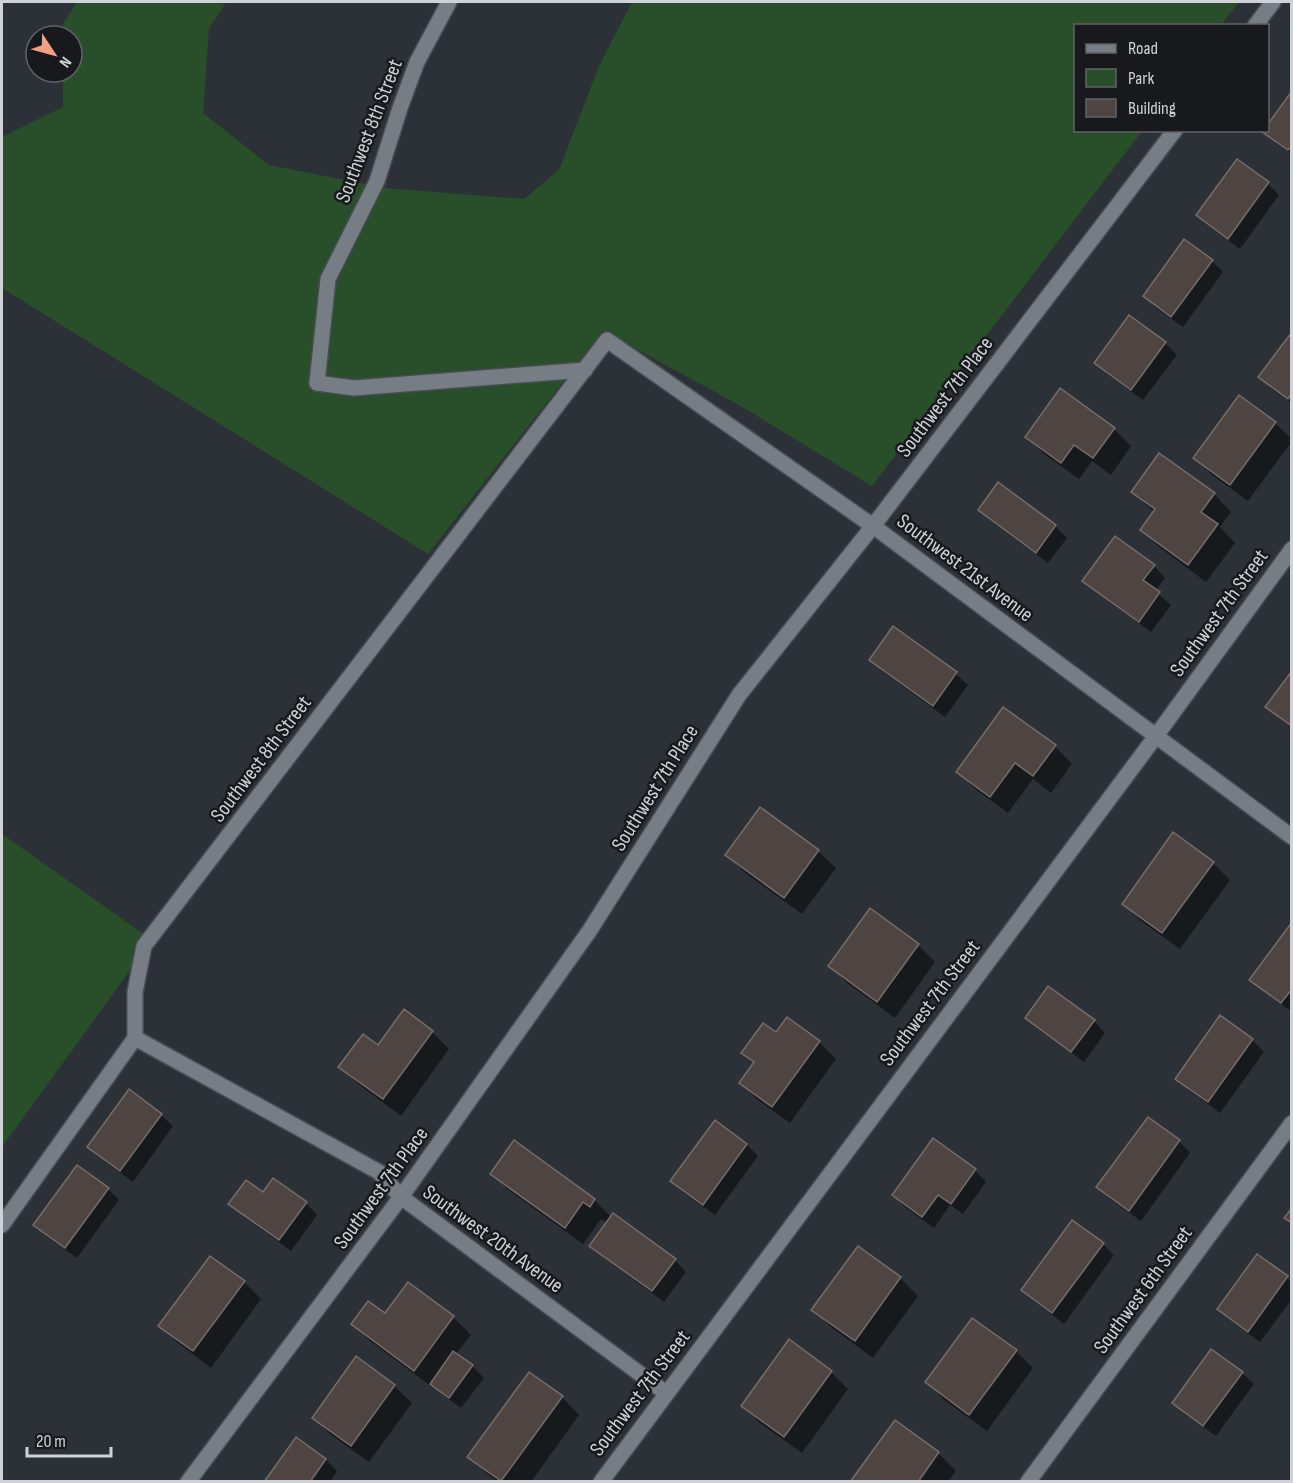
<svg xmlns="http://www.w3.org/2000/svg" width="1293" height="1483" font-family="'Sofia Sans Condensed',sans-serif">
	<rect width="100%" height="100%" fill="#2c3138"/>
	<g fill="#284e2a">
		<path d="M77,2H226L209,29L203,113L269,165L385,188L524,199L559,170L599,66L632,2H1239L1221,25L1076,26V130L1142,131L872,486L739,405L603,331L428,554L2,288V137L63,107V72H72V36H63V24Z"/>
		<path d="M2,834L152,940L2,1147Z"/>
	</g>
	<g fill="#0007">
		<path d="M1292,94V154L1276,143L1264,131L1268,130V127Z"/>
		<path d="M1268,184L1279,195L1240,249L1209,226L1198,215Z"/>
		<path d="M1212,261L1223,272L1183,327L1156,308L1145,296Z"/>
		<path d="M1292,334V403L1272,389L1260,377Z"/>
		<path d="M1165,343L1177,355L1143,400L1107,374L1096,363Z"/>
		<path d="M1275,423L1292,439V441L1248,501L1212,475L1195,458Z"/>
		<path d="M1114,429L1131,446L1111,475L1092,461L1079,479L1044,454L1027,436Z"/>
		<path d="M998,485L1055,526L1067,538L1048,563L991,521L980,510Z"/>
		<path d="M1133,492L1214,494L1231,512L1220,527L1235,543L1206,582L1159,547L1142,530L1154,512Z"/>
		<path d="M1154,566L1165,578L1155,591L1171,605L1151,632L1096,592L1084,580Z"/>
		<path d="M894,628L956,674L968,685L945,717L882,671L871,660Z"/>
		<path d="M1292,674V727L1279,718L1267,707Z"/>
		<path d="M1003,709L1055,746L1072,764L1051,793L1033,779L1008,813L975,789L958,772Z"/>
		<path d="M818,851L836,868L802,914L744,872L727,855Z"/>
		<path d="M1213,863L1230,880L1180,949L1141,921L1123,903Z"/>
		<path d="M1292,925V1012L1263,991L1251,980Z"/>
		<path d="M918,945L935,962L895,1018L847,983L830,966Z"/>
		<path d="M1221,1017L1252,1040L1264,1052L1220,1113L1189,1090L1177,1079Z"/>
		<path d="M1026,1018L1094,1021L1105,1033L1084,1062L1038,1029Z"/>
		<path d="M432,1032L449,1049L401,1116L358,1084L340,1067L378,1047Z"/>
		<path d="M776,1034L819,1042L836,1059L790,1123L758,1100L741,1083L754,1064L743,1053Z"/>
		<path d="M161,1115L173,1126L133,1182L100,1158L89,1147Z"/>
		<path d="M715,1122L747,1145L758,1156L715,1215L684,1193L672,1181Z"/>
		<path d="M1179,1141L1190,1153L1141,1221L1110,1199L1098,1187Z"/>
		<path d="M515,1142L594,1200L612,1218L675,1260L686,1272L664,1302L603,1257L591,1245L608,1223L601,1219L583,1244L510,1191L492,1173Z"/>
		<path d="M975,1170L986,1182L963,1214L950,1205L934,1228L905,1207L893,1195Z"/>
		<path d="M108,1189L119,1200L77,1258L46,1236L35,1225Z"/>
		<path d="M263,1194L306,1203L317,1215L291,1251L242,1215L230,1203Z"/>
		<path d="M1103,1244L1114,1255L1064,1324L1034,1301L1022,1290Z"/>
		<path d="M858,1248L900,1278L918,1296L873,1358L831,1327L813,1310Z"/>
		<path d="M1257,1256L1292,1282V1299L1260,1342L1230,1320L1219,1309Z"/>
		<path d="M244,1282L261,1299L211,1368L178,1343L160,1326Z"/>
		<path d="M408,1284L453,1317L471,1335L456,1354L472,1366L484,1378L461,1408L443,1395L433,1385L432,1387L370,1341L353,1324L385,1316Z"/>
		<path d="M1016,1351L1033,1368L987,1431L944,1400L927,1382Z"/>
		<path d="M831,1372L848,1389L802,1453L760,1423L742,1405Z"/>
		<path d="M1242,1373L1254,1384L1216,1436L1185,1414L1174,1403Z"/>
		<path d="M394,1386L412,1403L369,1462L331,1435L314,1418Z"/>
		<path d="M562,1397L579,1415L531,1482H498L487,1474L469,1456Z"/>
		<path d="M895,1422L938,1453L956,1471L948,1482H852Z"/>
		<path d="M297,1439L326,1460L337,1471L330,1482H265Z"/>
	</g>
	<g fill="#4e4542" stroke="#776d6a" stroke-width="1.5">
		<path d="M1292,91V146L1288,150L1262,132L1268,130V124Z"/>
		<path d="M1237,159L1269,182L1228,239L1196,215Z"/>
		<path d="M1184,239L1213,260L1171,317L1143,296Z"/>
		<path d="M1129,315L1166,342L1131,390L1094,363Z"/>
		<path d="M1292,332V393L1288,399L1258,377Z"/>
		<path d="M1060,388L1115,428L1093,458L1074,445L1061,463L1025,437Z"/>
		<path d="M1239,395L1276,422L1230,485L1193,458Z"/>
		<path d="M1159,453L1215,493L1201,512L1218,524L1188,565L1140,530L1155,509L1131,492Z"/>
		<path d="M998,482L1056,525L1036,553L978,510Z"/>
		<path d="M1115,536L1155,565L1143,580L1160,592L1139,622L1082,581Z"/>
		<path d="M893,626L957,672L933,706L869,660Z"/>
		<path d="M1292,671V726L1265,707Z"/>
		<path d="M1003,707L1056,745L1033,776L1015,763L990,797L956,772Z"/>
		<path d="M760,807L819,850L784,898L725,855Z"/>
		<path d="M1173,832L1214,862L1162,933L1122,904Z"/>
		<path d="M870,908L919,944L877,1002L828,966Z"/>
		<path d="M1292,922V989L1281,1003L1249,980Z"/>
		<path d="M1048,986L1095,1020L1071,1052L1025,1018Z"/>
		<path d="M404,1009L433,1031L383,1099L338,1067L363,1034L378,1045Z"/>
		<path d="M1220,1015L1253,1039L1208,1102L1175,1079Z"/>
		<path d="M787,1017L820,1041L772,1107L739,1083L754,1062L741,1053L763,1023L776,1032Z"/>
		<path d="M129,1089L162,1114L120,1171L87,1147Z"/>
		<path d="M1148,1117L1180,1140L1129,1211L1096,1187Z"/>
		<path d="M715,1120L747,1144L703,1205L670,1181Z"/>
		<path d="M933,1138L976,1169L951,1204L938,1195L922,1217L892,1195Z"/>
		<path d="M514,1140L595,1199L590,1207L583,1202L565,1228L490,1174Z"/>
		<path d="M77,1165L109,1188L65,1248L33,1225Z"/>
		<path d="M273,1178L307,1202L279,1240L228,1204L246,1180L263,1192Z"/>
		<path d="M1292,1208V1223L1284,1218Z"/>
		<path d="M613,1213L676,1259L652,1291L589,1246Z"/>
		<path d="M1072,1220L1104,1243L1052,1313L1021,1290Z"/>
		<path d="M858,1246L901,1277L855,1341L811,1310Z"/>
		<path d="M1257,1254L1288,1276L1248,1332L1217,1309Z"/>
		<path d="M210,1256L245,1281L193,1351L158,1326Z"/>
		<path d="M408,1282L454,1316L414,1371L351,1324L368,1301L385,1313Z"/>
		<path d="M972,1318L1017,1350L969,1415L925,1382Z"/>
		<path d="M789,1339L832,1371L784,1437L741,1406Z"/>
		<path d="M1211,1349L1243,1372L1203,1426L1172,1403Z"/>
		<path d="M453,1351L473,1365L449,1398L430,1384Z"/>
		<path d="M356,1356L395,1385L351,1446L312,1418Z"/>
		<path d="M529,1372L563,1396L501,1481L467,1457Z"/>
		<path d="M895,1420L939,1452L918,1482H850Z"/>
		<path d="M296,1437L326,1459L310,1482H264Z"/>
	</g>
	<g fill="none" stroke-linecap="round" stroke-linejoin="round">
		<g stroke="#484d53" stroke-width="18">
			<path id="service" d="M317,383L354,388L585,370"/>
		</g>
		<g stroke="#484d53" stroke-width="18">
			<g id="minor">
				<path d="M1255,26L1273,2"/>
				<path d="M317,383L328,279L377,181L400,108L417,62L449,2"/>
				<path d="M135,1038L379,1172L401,1197L666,1393"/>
				<path d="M2,1225L135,1038V992L144,946L607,340L873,526L1292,837"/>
				<path d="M188,1482L401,1197L590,930L739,695L873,526L1175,130"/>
				<path d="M601,1482L1156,736L1292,549"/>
				<path d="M1028,1482L1292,1123"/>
			</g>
		</g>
		<use href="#service" stroke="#777d84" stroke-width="15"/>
		<use href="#minor" stroke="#777d84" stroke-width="15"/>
	</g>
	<g text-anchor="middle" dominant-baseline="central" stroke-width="5" stroke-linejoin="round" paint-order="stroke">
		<g font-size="21" fill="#cfd3d7" stroke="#17191c">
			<text transform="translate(369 131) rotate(-69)">Southwest 8th Street</text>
			<text transform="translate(945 397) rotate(-53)">Southwest 7th Place</text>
			<text transform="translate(965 568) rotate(37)">Southwest 21st Avenue</text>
			<text transform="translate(1219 613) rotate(-54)">Southwest 7th Street</text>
			<text transform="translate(261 759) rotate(-53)">Southwest 8th Street</text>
			<text transform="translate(655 788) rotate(-58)">Southwest 7th Place</text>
			<text transform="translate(930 1003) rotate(-53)">Southwest 7th Street</text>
			<text transform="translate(381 1188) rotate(-54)">Southwest 7th Place</text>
			<text transform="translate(493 1239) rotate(36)">Southwest 20th Avenue</text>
			<text transform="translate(1143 1290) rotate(-54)">Southwest 6th Street</text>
			<text transform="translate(640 1393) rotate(-53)">Southwest 7th Street</text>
		</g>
	</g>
	<rect width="1293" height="1483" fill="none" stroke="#cfd3d7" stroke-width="6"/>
	<rect x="1074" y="24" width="195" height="108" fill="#17191c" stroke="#616367" stroke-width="1.5"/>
	<rect x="1086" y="44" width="30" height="9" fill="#777d84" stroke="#616367" stroke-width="1.5"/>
	<text x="1128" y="54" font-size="18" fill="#cfd3d7">Road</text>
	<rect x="1086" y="69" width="30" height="18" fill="#284e2a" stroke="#616367" stroke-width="1.5"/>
	<text x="1128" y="84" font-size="18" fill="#cfd3d7">Park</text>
	<rect x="1086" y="99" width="30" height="18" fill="#4e4542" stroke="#616367" stroke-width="1.5"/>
	<text x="1128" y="114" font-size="18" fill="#cfd3d7">Building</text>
	<g transform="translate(54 54) rotate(126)"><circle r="28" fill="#17191c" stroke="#616367" stroke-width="1.5"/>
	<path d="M0-4.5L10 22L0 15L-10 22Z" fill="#f39f83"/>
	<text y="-9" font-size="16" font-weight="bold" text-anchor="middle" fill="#cfd3d7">N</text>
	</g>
	<path d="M27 1447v9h84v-9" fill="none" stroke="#cfd3d7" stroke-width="3"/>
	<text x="36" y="1447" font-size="18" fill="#cfd3d7" stroke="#17191c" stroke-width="4.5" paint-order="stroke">20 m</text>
</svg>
